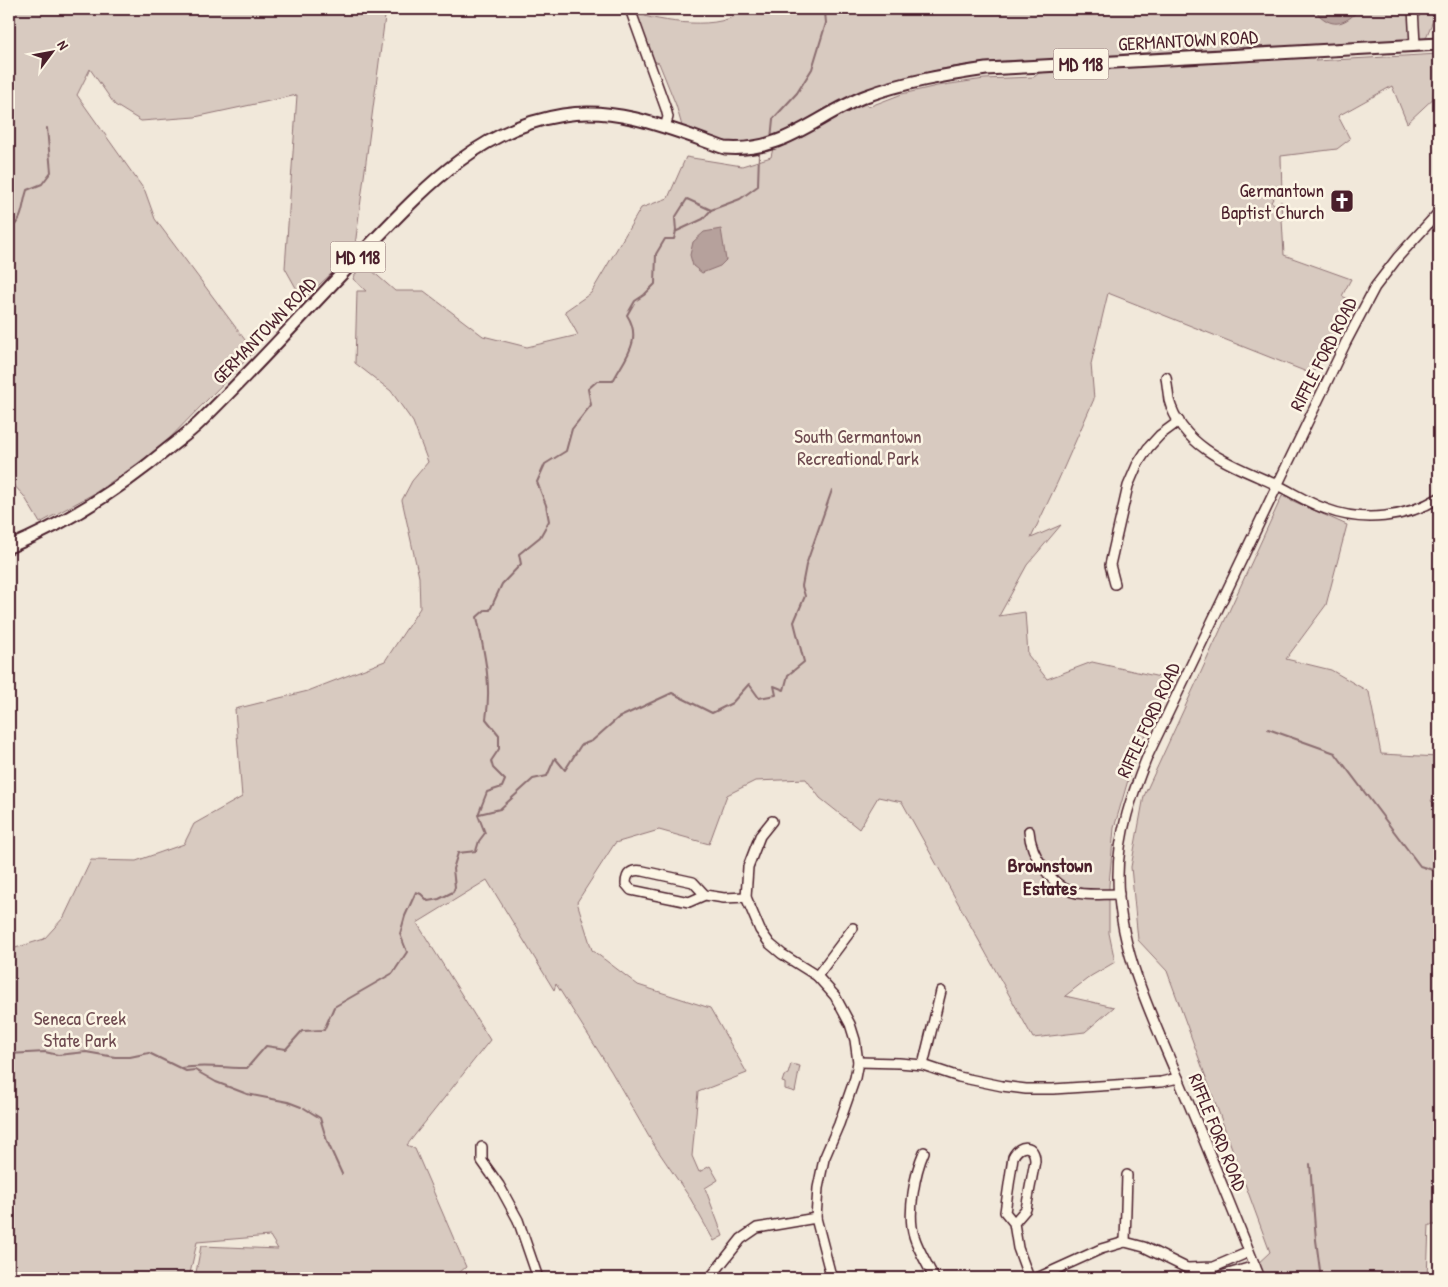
<svg xmlns="http://www.w3.org/2000/svg" width="1448" height="1287" font-family="'Patrick Hand',sans-serif">
	<rect width="100%" height="100%" fill="#f1e8da"/>
	<filter id="ink" filterUnits="userSpaceOnUse"><feTurbulence type="fractalNoise" baseFrequency=".02" numOctaves="2"/><feDisplacementMap in="SourceGraphic" scale="10" xChannelSelector="R" yChannelSelector="G"/><feConvolveMatrix kernelMatrix="1 2 1 2 8 2 1 2 1" color-interpolation-filters="sRGB"/></filter>
	<g filter="url(#ink)">
		<g fill="#d8cac0" stroke="#917476" fill-rule="evenodd">
			<path d="M9,9H386L354,253L308,295H300L285,268L297,95L195,117L141,121L115,105L90,69L77,95L145,191L155,219L254,352L160,448L95,493L40,523L24,496L9,480Z"/>
			<path d="M743,9H1439V12L1437,11L1425,40L1324,53L1315,61L1439,54V93L1407,123L1392,86L1338,116L1350,139L1337,149L1281,156L1282,194L1278,192L1271,202L1278,206L1281,201L1284,255L1351,279L1342,296L1354,302L1312,374L1108,293L1091,364L1094,399L1058,481L1031,538L1061,525L1027,565L999,616L1025,612L1028,655L1047,679L1092,662L1169,679L1131,770L1114,828L1109,885V933L1115,962L1091,976L1065,996L1114,1007L1085,1032L1033,1038L902,802L878,797L859,829L820,798L806,779L755,781L727,795L709,844L659,830L615,843L577,902L592,950L638,985L710,1008L747,1073L698,1092L692,1156L699,1172L710,1166L718,1180L705,1188L723,1236L714,1241L690,1198L652,1142L611,1071L556,984L554,990L487,880L417,923L490,1040L407,1145L415,1149L466,1267L453,1278H195L201,1246L278,1249L270,1236L197,1242L189,1278H9V950L44,939L64,917L91,860L136,861L184,844L194,824L242,797L235,709L308,691L385,661L420,608L419,577L402,500L412,481L428,462L413,422L391,391L355,363L357,291H366L353,279L362,262L395,291H424L483,336L527,347L578,335L565,311L591,293L641,208L668,198L686,157L742,166L771,157L775,139C764,141 751,143 739,143C719,142 700,133 682,126L676,105L659,63L648,59L633,13C660,21 723,33 743,9ZM1054,61L1034,77L984,79L937,86L902,94L868,107L859,95H856C912,71 992,56 1054,61Z"/>
			<path d="M1282,496L1347,525L1326,605L1286,659L1331,670L1369,692L1381,754L1439,757V787L1431,801L1439,809V1225H1429L1427,1278H1260L1255,1266L1270,1252L1167,971L1138,940L1131,867L1144,796Z"/>
			<path d="M791,1064L800,1066L795,1092L785,1089V1083L782,1082L784,1076L788,1074Z"/>
		</g>
		<g fill="#b6a19c" stroke="#8b6d6f">
			<path d="M1317,9H1360C1346,23 1334,30 1318,14Z"/>
			<path d="M721,229L726,260L720,266L702,273L693,266L690,255L693,242L704,232Z"/>
		</g>
		<g fill="none" stroke-linecap="round" stroke-linejoin="round">
			<g stroke="#8b6d6f" stroke-width="2">
				<path d="M771,139L773,119L797,93L812,69L826,23L825,12L821,9"/>
				<path d="M9,230C25,218 21,208 27,190L42,184L51,172L47,128"/>
				<path d="M677,231L703,219L711,210"/>
				<path d="M1268,729L1335,753L1420,866L1439,872"/>
				<path d="M479,814L500,809L533,779L547,776L555,758L565,770L581,745L592,741L618,718L672,693L712,713L732,703L749,684L759,698L776,695L774,686L784,690L788,675L804,662L794,622L805,596L802,586L806,565L832,490"/>
				<path d="M9,1054L45,1052L58,1055L86,1052L115,1057H130L149,1053L186,1071L195,1070L216,1082L247,1094L288,1102L301,1107"/>
				<path d="M181,1068C202,1064 226,1068 247,1068L266,1046L286,1049L302,1031L324,1030L334,1007L393,973L407,952L400,934L405,916L416,892L421,894L428,901L439,899L453,892L455,887L453,869L458,853L476,851L479,841L485,833L478,815L487,792L502,787L505,780L493,768L491,761L499,749V735L486,719C492,683 484,652 477,617L485,610H490L502,584L521,564L519,554L540,537L549,521L546,505L537,482L545,464L566,451L572,429L591,405L588,389L597,381H613C625,358 643,340 627,315L635,301L644,295L655,284L656,254L665,239H674L676,231L675,218L687,199L711,210L740,199L758,186L759,154"/>
				<path d="M304,1108L320,1118L327,1141L342,1174"/>
				<path d="M1310,1164L1316,1240L1321,1278"/>
			</g>
			<g stroke="#4a1f2b" stroke-width="12">
				<g id="minor">
					<path d="M630,9L666,109L668,117L665,127"/>
					<path d="M1413,9L1415,44"/>
					<path d="M1166,377C1167,384 1168,392 1169,400C1182,448 1234,466 1275,484C1292,492 1308,503 1326,509C1363,523 1406,518 1439,498"/>
					<path d="M1115,584L1110,565L1128,486L1137,465L1148,448L1160,435L1179,421"/>
					<path d="M772,821L760,836L748,867L746,897L760,930L770,944L782,954L817,976L835,996L850,1024L855,1040L858,1062L855,1078L839,1124L824,1159L818,1188L816,1218L830,1272L834,1278"/>
					<path d="M1029,831C1030,845 1035,856 1043,867C1065,900 1084,894 1119,894"/>
					<path d="M705,895L693,882L643,871C632,869 626,873 626,884L631,890L689,902L705,895L724,898L746,897"/>
					<path d="M817,976L853,928"/>
					<path d="M858,1062L899,1063L923,1065L959,1077L1002,1086L1026,1089H1053L1161,1082L1178,1078"/>
					<path d="M923,1065L941,991"/>
					<path d="M482,1147V1161L499,1185L518,1220L538,1278"/>
					<path d="M924,1152C915,1172 907,1214 914,1236C918,1250 928,1265 934,1278"/>
					<path d="M1014,1223L1026,1209L1035,1161C1035,1144 1020,1143 1013,1157L1005,1212L1014,1223L1018,1248L1029,1278"/>
					<path d="M1125,1242L1127,1175"/>
					<path d="M1188,1268L1214,1267L1249,1252"/>
					<path d="M710,1278L741,1239L757,1228L816,1218"/>
					<path d="M1037,1278L1101,1249L1125,1242L1144,1247L1205,1277H1218L1255,1266"/>
					<path d="M1260,1278C1234,1214 1208,1149 1181,1085C1153,1018 1118,950 1118,876C1118,833 1132,794 1148,755L1346,342L1375,287L1398,257L1439,212"/>
				</g>
			</g>
			<g stroke="#4a1f2b" stroke-width="15">
				<path id="major" d="M9,547C67,523 121,488 170,447C180,439 191,431 200,422C254,369 304,313 356,259C416,198 473,129 563,115C619,106 673,130 725,148C784,153 815,116 866,96C904,82 946,75 986,69L1439,44"/>
			</g>
			<use href="#minor" stroke="#fcf5e5" stroke-width="9"/>
			<use href="#major" stroke="#fcf5e5" stroke-width="11"/>
		</g>
	</g>
	<defs>
		<g id="church-square" transform="scale(1.25)"><rect x="-9" y="-9" width="18" height="18" rx="4" fill="#4a1f2b" stroke="#fcf5e5"/><path d="M-1.2-6h2.4v3.5h3.3v2.4h-3.3V6h-2.4V-.1h-3.3v-2.4h3.3Z" fill="#fff"/></g>
	</defs>
	<g fill-rule="evenodd">
		<use href="#church-square" x="1342" y="201"/>
	</g>
	<g text-anchor="middle" dominant-baseline="central" stroke-width="5" stroke-linejoin="round" paint-order="stroke">
		<g fill="#fcf5e5" stroke="#7f5f63" stroke-width="1">
			<rect x="1053.5" y="48.5" width="55" height="31" rx="4"/>
			<rect x="330.5" y="241.5" width="55" height="31" rx="4"/>
		</g>
		<g font-size="18" font-weight="bold" fill="#4a1f2b">
			<text x="1081" y="64">MD 118</text>
			<text x="358" y="257">MD 118</text>
		</g>
		<g font-size="19" fill="#4a1f2b" stroke="#fcf5e5">
			<text transform="translate(1188 40) rotate(-3)">GERMANTOWN ROAD</text>
			<text transform="translate(264 330) rotate(-46)">GERMANTOWN ROAD</text>
			<text transform="translate(1323 354) rotate(-63)">RIFFLE FORD ROAD</text>
			<text transform="translate(1148 720) rotate(-65)">RIFFLE FORD ROAD</text>
			<text transform="translate(1218 1132) rotate(68)">RIFFLE FORD ROAD</text>
		</g>
		<g font-size="19" fill="#4a1f2b" stroke="#fcf5e5" text-anchor="end">
			<text x="1324" y="190">Germantown<tspan x="1324" dy="22">Baptist Church</tspan></text>
		</g>
		<g font-size="19" fill="#6e4a50" stroke="#fcf5e5">
			<text x="858" y="436">South Germantown<tspan x="858" dy="22">Recreational Park</tspan></text>
			<text x="80" y="1018">Seneca Creek<tspan x="80" dy="22">State Park</tspan></text>
		</g>
		<g font-size="20" font-weight="bold" fill="#4a1f2b" stroke="#fcf5e5">
			<text x="1050" y="864">Brownstown<tspan x="1050" dy="23">Estates</tspan></text>
		</g>
	</g>
	<rect width="1448" height="1287" fill="none" stroke="#fcf5e5" stroke-width="30"/>
	<rect x="15" y="15" width="1418" height="1257" fill="none" stroke="#4a1f2b" stroke-width="2" filter="url(#ink)"/>
	<g transform="translate(52 52) rotate(58)" stroke="#fcf5e5" stroke-width="4" paint-order="stroke">
	<path d="M0-4L9 19L0 12L-9 19Z" fill="#4a1f2b"/>
	<text y="-8" font-size="14" font-weight="bold" text-anchor="middle" fill="#4a1f2b">N</text>
	</g>
</svg>
